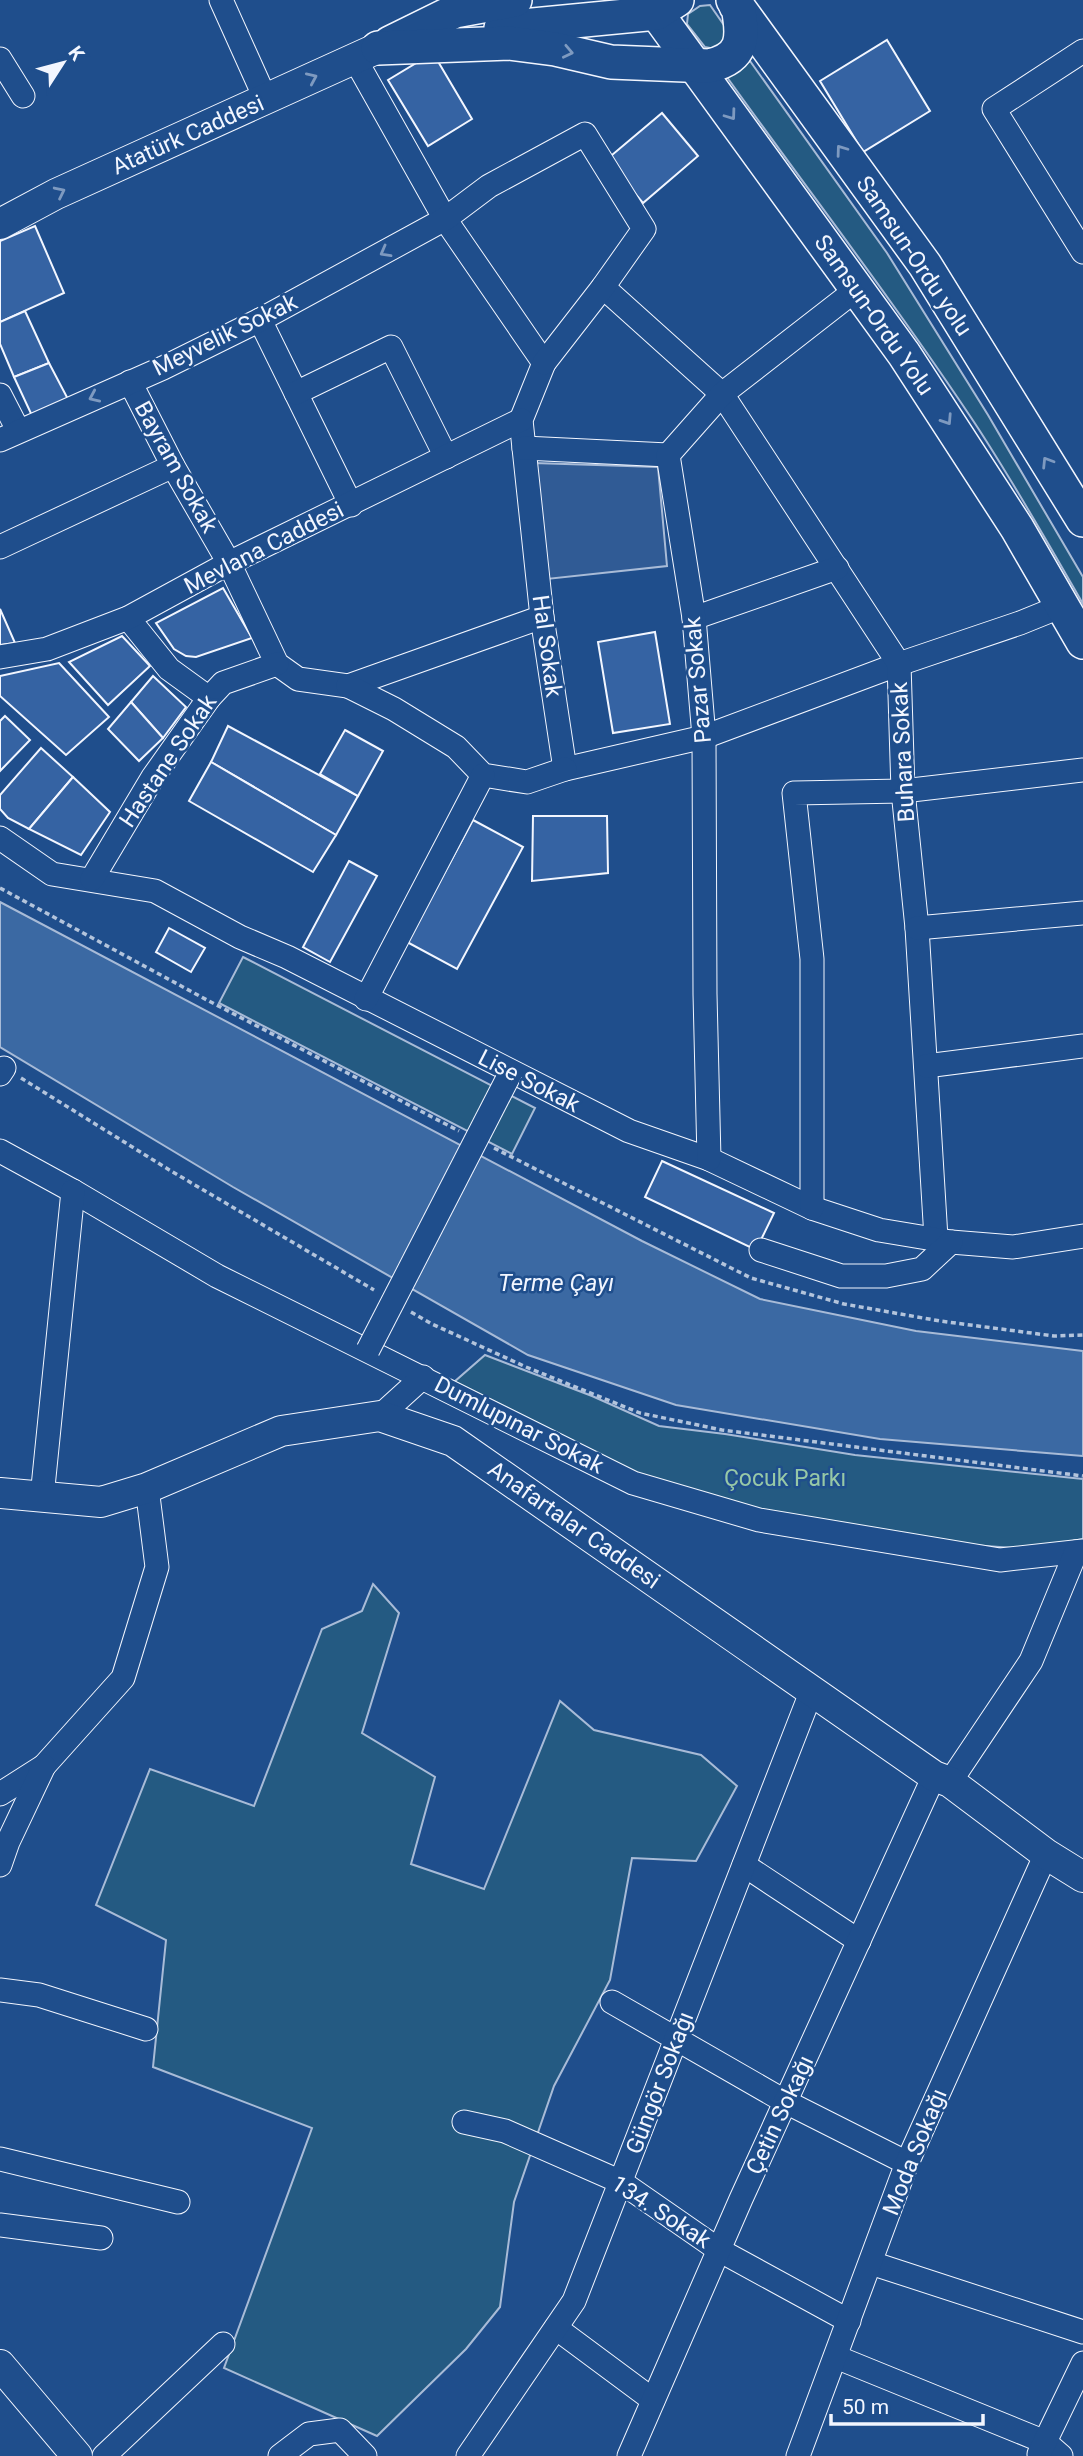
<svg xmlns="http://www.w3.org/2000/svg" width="1083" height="2456" font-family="Roboto,sans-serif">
	<rect width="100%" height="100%" fill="#1f4e8c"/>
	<g fill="#245a82" stroke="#a8bbd7" stroke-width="2">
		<path d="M710,5L728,31L725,44L715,49L705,47L687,24L688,14L700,6Z"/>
		<path d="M750,61L887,253L988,415L1083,577V604C1048,543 1013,481 974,422C895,303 807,189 724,73Z"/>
		<path d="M243,957L535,1108L512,1154L219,1003Z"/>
		<path d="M485,1355L592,1396L659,1426L725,1434L855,1455L1083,1479V1539L1029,1549L956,1544L714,1501L605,1465L438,1396Z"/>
		<path d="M373,1584L399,1613L362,1733L435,1777L411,1864L484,1889L560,1701L594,1730L701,1755L737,1786L696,1861L632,1858L610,1980L554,2086L514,2202L500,2307L466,2349L377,2436L224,2368L312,2128L153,2067L166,1940L96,1905L150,1769L254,1806L322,1629L362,1611Z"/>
	</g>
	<path fill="#305b95" stroke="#a8bbd7" stroke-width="2" d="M534,463L658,467L667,566L547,579Z"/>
	<path fill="#3b69a3" stroke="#a8bbd7" stroke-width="2" d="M0,902L642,1241L760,1299L916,1331L1083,1351V1456L880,1439L676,1405L528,1355L233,1187L0,1047Z"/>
	<g fill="#3563a3" stroke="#f2f6ff" stroke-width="2">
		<path d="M887,40L930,111L863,152L820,81Z"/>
		<path d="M433,53L472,119L428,146L388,80Z"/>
		<path d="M662,113L698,156L643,203L606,160Z"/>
		<path d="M35,226L64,293L0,322V241Z"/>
		<path d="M25,311L49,363L14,377L0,344V322Z"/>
		<path d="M49,363L70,403L34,420L14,377Z"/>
		<path d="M223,588L252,638L196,657L186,656L174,649L156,623Z"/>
		<path d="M0,609L15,643L0,645Z"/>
		<path d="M655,632L670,724L613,733L598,642Z"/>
		<path d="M122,636L150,666L108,705L69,662Z"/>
		<path d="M59,663L109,717L66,755L0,696V676Z"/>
		<path d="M153,676L186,707L163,738L131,702Z"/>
		<path d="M131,702L163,738L139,761L108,729Z"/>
		<path d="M5,716L30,740L0,771V721Z"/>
		<path d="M228,726L358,796L336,835L211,762Z"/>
		<path d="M345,730L383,751L358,796L320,774Z"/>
		<path d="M41,748L73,777L29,829L8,818L0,809V795Z"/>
		<path d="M211,762L336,835L313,872L189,801Z"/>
		<path d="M73,777L110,812L81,855L29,829Z"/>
		<path d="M533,816H607L608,873L532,881Z"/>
		<path d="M473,820L523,847L457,969L407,942Z"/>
		<path d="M349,861L377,876L330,962L303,947Z"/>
		<path d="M169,928L205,948L191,972L156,952Z"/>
		<path d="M662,1161L774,1213L756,1250L645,1197Z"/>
	</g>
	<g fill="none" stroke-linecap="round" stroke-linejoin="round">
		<g stroke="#f2f6ff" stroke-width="25">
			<g id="minor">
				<path d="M221,0L266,100"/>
				<path d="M1083,51L994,109L1083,252"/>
				<path d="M0,59L23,96"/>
				<path d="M355,59L445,219L544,363L521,420L542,617L565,769L704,737L899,664L1020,623L1062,606"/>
				<path d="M603,287L722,394L899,664L903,791L917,928L936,1238"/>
				<path d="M260,320L351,505"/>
				<path d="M130,382L173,466L229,563L277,664L298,679L348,686L542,617"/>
				<path d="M296,393L391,347L446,457"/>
				<path d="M0,395L18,430"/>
				<path d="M0,440L163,368L260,320L445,219L489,186L585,134L644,229L603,287L544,363"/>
				<path d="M524,448L668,455"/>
				<path d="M0,547L173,466"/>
				<path d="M128,618L169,669L209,698"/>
				<path d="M694,618L837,568"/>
				<path d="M0,657L47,649L128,618L229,563L521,420"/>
				<path d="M348,686L394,709L456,747L483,775L527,782L565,769"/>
				<path d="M0,838L52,874L155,891L240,937L287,957L629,1131L709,1159L812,1208L879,1230L951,1242L1013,1247L1083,1236"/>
				<path d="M92,879L153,777L209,698L223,683L277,664"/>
				<path d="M917,928L1083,913"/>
				<path d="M366,999L483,775"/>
				<path d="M926,1066L1083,1046"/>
				<path d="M0,1074L4,1068"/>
				<path d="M0,1151L73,1191L217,1276L633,1483L759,1520L1000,1560L1083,1551"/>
				<path d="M709,1159L705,994L704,737L694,618L668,455L722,394L857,289"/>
				<path d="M812,1208V959L794,793L903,791L1083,770"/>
				<path d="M761,1250L841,1276H886L922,1269L951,1242"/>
				<path d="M380,1416L423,1377"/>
				<path d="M42,1497L73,1191"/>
				<path d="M950,1782L1031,1661L1076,1552"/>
				<path d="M0,1794L44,1766L123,1678L157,1567L147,1488"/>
				<path d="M0,1865L8,1842L44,1766"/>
				<path d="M744,1865L859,1941"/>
				<path d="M0,1990L39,1995L146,2029"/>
				<path d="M612,2002L786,2102L907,2163"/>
				<path d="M464,2122L505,2131L621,2182L719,2250L849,2321"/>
				<path d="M0,2159L178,2202"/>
				<path d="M0,2225L101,2238"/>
				<path d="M871,2263L1083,2332"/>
				<path d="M556,2328L653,2400"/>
				<path d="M836,2357L1045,2442L1061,2456"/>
				<path d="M1039,2454L1083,2363"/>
				<path d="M104,2456L223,2344"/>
				<path d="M280,2456L309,2434L340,2430L365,2456"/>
				<path d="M468,2456L574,2301L812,1690"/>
				<path d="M629,2456L741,2199L934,1776"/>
				<path d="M798,2456L907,2163L1046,1854"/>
			</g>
		</g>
		<g stroke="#f2f6ff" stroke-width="32">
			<g id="major">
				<path d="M0,224L56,194L378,48"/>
				<path d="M0,1493L101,1502L147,1488L281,1431L380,1416L453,1441L934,1776L950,1782L1046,1854L1083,1877"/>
				<path d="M0,2365L77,2456"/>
			</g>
		</g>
		<g stroke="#f2f6ff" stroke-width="36">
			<g id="highway">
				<path d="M647,0L904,354L1017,528L1083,642"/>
				<path d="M733,0L925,265L1083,520"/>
				<path d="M501,28L657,13L677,0"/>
				<path d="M390,43L455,11L515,0"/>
				<path d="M378,48L510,43L555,49L611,62L709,66C744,58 744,38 738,7L736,6"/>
			</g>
		</g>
		<g stroke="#b3c4dc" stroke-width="3.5" stroke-dasharray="5 3.5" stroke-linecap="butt">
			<path d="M0,888L207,1000L459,1131"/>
			<path d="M21,1078L171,1171L374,1290"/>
			<path d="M494,1148L751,1278L844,1304L940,1321L1054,1336L1083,1335"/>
			<path d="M411,1312L432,1324L526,1367L640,1413L722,1430L1083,1476"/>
		</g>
		<use href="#minor" stroke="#1f4e8c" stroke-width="23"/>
		<use href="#major" stroke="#1f4e8c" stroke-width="30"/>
		<use href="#highway" stroke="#1f4e8c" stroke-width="33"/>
		<g stroke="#f2f6ff" stroke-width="25" stroke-linecap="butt">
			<path id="minor-bridge" d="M368,1350L511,1072"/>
		</g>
		<use href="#minor-bridge" stroke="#1f4e8c" stroke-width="23"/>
	</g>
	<defs><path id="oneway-chevron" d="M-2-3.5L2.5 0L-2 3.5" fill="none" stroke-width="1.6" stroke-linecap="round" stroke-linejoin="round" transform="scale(1.75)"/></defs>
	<g stroke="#7e9ac0">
		<use href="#oneway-chevron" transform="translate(568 52) rotate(12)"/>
		<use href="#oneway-chevron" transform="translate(312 78) rotate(-24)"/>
		<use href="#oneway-chevron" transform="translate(731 115) rotate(54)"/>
		<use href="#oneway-chevron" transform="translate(841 150) rotate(-126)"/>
		<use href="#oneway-chevron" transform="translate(60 192) rotate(-26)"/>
		<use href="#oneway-chevron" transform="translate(385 252) rotate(151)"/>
		<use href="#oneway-chevron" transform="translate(94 397) rotate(156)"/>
		<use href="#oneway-chevron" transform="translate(947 420) rotate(57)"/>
		<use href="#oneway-chevron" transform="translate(1047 462) rotate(-122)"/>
	</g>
	<g text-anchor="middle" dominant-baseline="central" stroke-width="5" stroke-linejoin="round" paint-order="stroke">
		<g font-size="23" fill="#f2f6ff" stroke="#1f4e8c">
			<text transform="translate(188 135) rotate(-24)">Atatürk Caddesi</text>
			<text transform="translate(914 256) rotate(56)">Samsun-Ordu yolu</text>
			<text transform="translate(874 315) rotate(55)">Samsun-Ordu Yolu</text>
			<text transform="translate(225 335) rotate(-26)">Meyvelik Sokak</text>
			<text transform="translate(176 467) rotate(61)">Bayram Sokak</text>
			<text transform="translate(264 548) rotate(-27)">Mevlana Caddesi</text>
			<text transform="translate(547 646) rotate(82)">Hal Sokak</text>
			<text transform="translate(698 680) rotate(-95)">Pazar Sokak</text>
			<text transform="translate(903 752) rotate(-93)">Buhara Sokak</text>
			<text transform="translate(168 761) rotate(-56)">Hastane Sokak</text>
			<text transform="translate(529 1081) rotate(27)">Lise Sokak</text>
			<text transform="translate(519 1425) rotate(27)">Dumlupınar Sokak</text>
			<text transform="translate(574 1525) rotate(35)">Anafartalar Caddesi</text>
			<text transform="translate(660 2083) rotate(-69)">Güngör Sokağı</text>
			<text transform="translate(780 2115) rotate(-65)">Çetin Sokağı</text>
			<text transform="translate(915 2152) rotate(-68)">Moda Sokağı</text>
			<text transform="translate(661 2212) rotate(33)">134. Sokak</text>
		</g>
		<g font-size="23" fill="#97c8a6" stroke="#1f4e8c">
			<text x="785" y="1478">Çocuk Parkı</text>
		</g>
		<g font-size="24" font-style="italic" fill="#f2f6ff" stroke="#1f4e8c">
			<text x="556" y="1283">Terme Çayı</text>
		</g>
	</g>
	<g transform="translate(63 63) rotate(54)" stroke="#1f4e8c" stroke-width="5" paint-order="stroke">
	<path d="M0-5L12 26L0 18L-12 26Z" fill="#f2f6ff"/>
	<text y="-10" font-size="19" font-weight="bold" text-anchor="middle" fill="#f2f6ff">K</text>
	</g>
	<path d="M831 2414v10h152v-10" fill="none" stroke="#f2f6ff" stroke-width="3.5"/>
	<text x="842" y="2414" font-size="21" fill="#f2f6ff" stroke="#1f4e8c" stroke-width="5" paint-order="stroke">50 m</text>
</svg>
